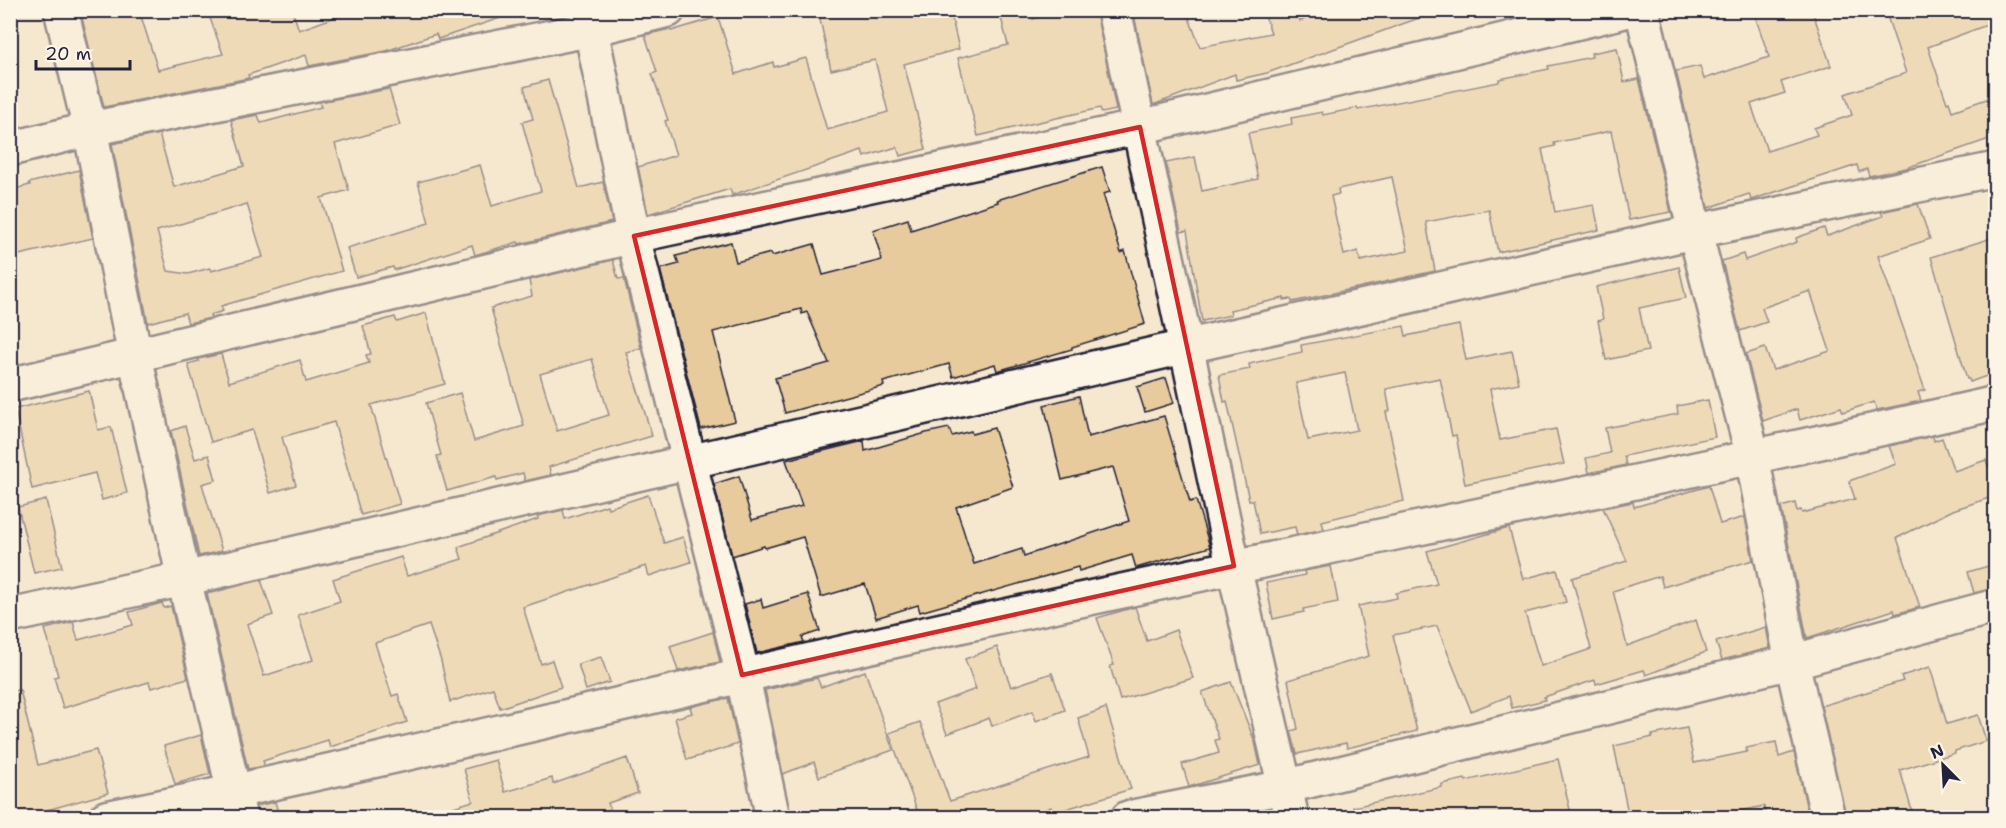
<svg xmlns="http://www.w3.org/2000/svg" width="2006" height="828" font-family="'Shantell Sans',sans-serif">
	<rect width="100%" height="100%" fill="#f6e8cf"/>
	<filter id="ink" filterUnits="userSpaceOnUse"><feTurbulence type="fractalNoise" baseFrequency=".0167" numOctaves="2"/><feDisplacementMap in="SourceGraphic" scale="12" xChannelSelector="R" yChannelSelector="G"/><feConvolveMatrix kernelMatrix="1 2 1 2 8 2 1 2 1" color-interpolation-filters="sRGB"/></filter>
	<g filter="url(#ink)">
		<g fill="#e7cb9c" stroke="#22223b" stroke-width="1.5" fill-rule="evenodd">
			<path d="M80,10H139L158,70L223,54L207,10H292L299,30L355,10H508L509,15L438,39L436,34L386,51L309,66L306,55L248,75L249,78L104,107Z"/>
			<path d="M818,10H950L959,49L904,64L926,149L900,156L897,147L864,157L862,151L732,195L730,189L648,214L638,167L676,155L665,121L668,120L652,74L657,72L645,35L670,29L671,31L718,17L736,74L773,62L774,67L806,58L827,130L888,112L875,60L831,70Z"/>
			<path d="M999,10H1031L1033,19L1064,10H1096L1116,110L1102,113L1100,108L978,136L958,58L1008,45Z"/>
			<path d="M1133,10H1186L1200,47L1271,33L1263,10H1296L1300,21L1329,10H1429L1430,14L1267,73L1236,80L1235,74L1153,105Z"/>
			<path d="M1753,10H1812L1831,66L1781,82L1785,93L1751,104L1767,151L1817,135L1814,128L1852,115L1845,94L1906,73L1885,10H1915L1918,18L1939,10H1995V22L1928,47L1947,103L1949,102L1952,111L1995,96V137L1906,168L1869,176L1867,169L1859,172L1857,165L1751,200L1749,194L1708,208L1676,71L1700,66L1704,79L1769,57Z"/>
			<path d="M1617,48L1624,82L1639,79L1671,212L1629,220L1611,131L1554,143L1555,146L1542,149L1555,212L1594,205L1599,230L1498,252L1489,210L1426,222L1435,271L1292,302L1291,299L1284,300V298L1230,310L1231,315L1202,321L1187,231L1181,232L1166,163L1195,157L1202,191L1258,179L1248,133L1292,124L1291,118L1322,112L1323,115L1357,108L1358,110L1499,82V79L1549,69L1548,66L1592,57L1591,53ZM1392,177L1408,251L1360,261L1358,251L1344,255L1331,196L1339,194L1338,189Z"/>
			<path d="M548,80L579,188L603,182L612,222L519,244L518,242L475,255L472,245L394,270L393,267L356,277L347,248L429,223L418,182L480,165L492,206L541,191L522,122L533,119L524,87Z"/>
			<path d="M389,89L400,125L335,144L349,190L321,198L342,271L221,306L223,311L210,315L211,318L188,323L185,313L148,323L112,144L159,134L174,187L244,166L231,120L258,115L261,123L321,107L319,102ZM247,204L263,257L211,271L210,268L188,274L168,271L157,231Z"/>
			<path d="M1102,167L1110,192L1103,194L1121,253L1125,251L1145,324L1072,347V349L997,371L995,364L953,377L949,364L883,382L884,386L785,413L775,378L829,363L807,312L802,314L801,309L713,332L735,421L701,429L660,269L679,264L676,256L731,242L736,262L771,253L772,256L814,244L823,275L882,260L873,230L908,219L911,230L998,202L997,200Z"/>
			<path d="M79,170L93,238L10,257V190L30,185L29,183Z"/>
			<path d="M1918,204L1930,239L1878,256L1925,390L1918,392L1921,401L1877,410L1874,402L1843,412L1841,407L1800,420L1797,409L1763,421L1746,354L1765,348L1773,370L1830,351L1810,291L1762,308L1767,322L1740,331L1722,261L1743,254L1745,260L1797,242L1796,238L1824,228L1827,236L1883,216L1881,212Z"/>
			<path d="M1995,237V373L1970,382L1969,379H1967L1931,257Z"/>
			<path d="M613,260L618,279L624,278L641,348L626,352L652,436L549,467L551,475L525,481L523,473L497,480L496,477L447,491L437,456L441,455L426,403L460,393L474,441L524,426L491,308L532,296L529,280ZM592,359L609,415L557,431L540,374Z"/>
			<path d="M1679,267L1686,298L1639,308L1648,351L1606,360L1598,321L1603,319L1596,287Z"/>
			<path d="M426,313L445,384L371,405L400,504L361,515L334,422L282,437L296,485L270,493L252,430L211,442L188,364L199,361L198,359L221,354L229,382L300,360L306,382L369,363L366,355L371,354L363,326L395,317L397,322Z"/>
			<path d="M1459,325L1466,360L1512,351L1519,383L1490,389L1500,440L1556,429L1564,464L1465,484L1456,435L1452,436L1440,378L1386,389L1390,411L1386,412L1404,501L1322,521L1324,529L1297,535L1295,527L1260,534L1253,500H1249L1227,401L1224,402L1219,375L1250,369L1249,364L1302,352L1301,345L1404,326L1406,336ZM1345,373L1357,430L1308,440L1296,383Z"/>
			<path d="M1166,378L1174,403L1145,412L1137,387Z"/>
			<path d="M89,391L98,430L111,427L127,493L102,500L95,473L32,489L15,409Z"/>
			<path d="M1079,396L1088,437L1164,416L1190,502L1196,500L1210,547L1136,568L1132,555L1079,571L1078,567L920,612L918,605L876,618L865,584L821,597L803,537L765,548L764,546L732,556L714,484L739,476L752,520L802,506L786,460L864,441L865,451L926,433L949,428L952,436L971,431L972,434L994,428L1013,487L956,507L974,564L1022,549L1024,556L1129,521L1113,467L1062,480L1044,405Z"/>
			<path d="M1708,400L1715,437L1624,456L1626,465L1589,473L1586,458L1610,453L1605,428L1678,414L1677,406Z"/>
			<path d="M185,426L195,459L209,455L216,480L202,484L222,551L199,556L171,431Z"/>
			<path d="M1933,436L1934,441L1942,438L1954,471L1986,460L1988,466L1995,465V496L1953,510L1897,538L1920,607L1895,614L1894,610L1807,638L1781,507L1795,503L1797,511L1801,510L1802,513L1855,499L1849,481L1896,464L1889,446Z"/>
			<path d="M1709,486L1720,524L1745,517L1753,560L1663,587L1660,576L1613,591L1627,646L1696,620L1706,652L1646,675L1644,670L1596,684L1595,680L1544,697L1545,700L1512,708L1509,696L1471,711L1437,626L1393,635L1417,731L1347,748L1346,743L1297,754L1291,731L1298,729L1288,680L1369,656L1358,606L1397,598L1396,593L1437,584L1427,551L1509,528L1523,579L1557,570L1566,602L1525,613L1541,666L1591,649L1572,578L1627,561L1603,508L1633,502L1634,507Z"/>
			<path d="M648,495L664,543L683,537L691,562L649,576L646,566L523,607L541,664L552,660L561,687L500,708L493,688L450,702L441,661L429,625L375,643L392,696L398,694L407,722L330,747L328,740L263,761L265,766L248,769L207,594L261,580L273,615L247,624L264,676L313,660L298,615L340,601L333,579L401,557L407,576L462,559L458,547L538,519L537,516L563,510L565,519L607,505L608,508Z"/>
			<path d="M46,500L62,567L34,573L18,507Z"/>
			<path d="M1995,564V588L1974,593L1968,572Z"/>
			<path d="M1331,566L1338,602L1303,609L1304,612L1273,619L1266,583L1305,575L1304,571Z"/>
			<path d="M808,594L820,631L802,637L804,642L757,653L745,604L761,599L763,608Z"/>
			<path d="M162,603L164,608L171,606L188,678L151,688L149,682L63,708L54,677L58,676L45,629L73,622L78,640L133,625L129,612Z"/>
			<path d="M1135,607L1147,641L1176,630L1193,678L1120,700L1110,666L1114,665L1097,618Z"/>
			<path d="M1766,627L1770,648L1722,660L1716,642Z"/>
			<path d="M713,632L720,662L678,671L670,646Z"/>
			<path d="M997,647L1011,687L1052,673L1065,710L1036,721L1033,711L992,726L989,718L947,734L935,704L976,689L965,659Z"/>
			<path d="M601,657L610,682L586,690L578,664Z"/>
			<path d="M1930,667L1947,724L1978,715L1986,741L1955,751V753L1900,770L1914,818H1846L1821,706L1903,681L1901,676Z"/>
			<path d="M865,671L893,750L819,777L814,762L783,774L765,690L817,678L821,687Z"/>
			<path d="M1231,682L1255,742L1260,765L1189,787L1182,764L1219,753L1215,740L1219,739L1202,692Z"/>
			<path d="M20,690L38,765L96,750L108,793L47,810L48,813L32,818H10V691Z"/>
			<path d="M728,698L738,744L687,760L675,718L692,713L690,707Z"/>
			<path d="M1106,708L1131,789L1053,813L1051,807L1024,818H915L914,814L918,813L889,733L920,722L950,801L1089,757L1078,718Z"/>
			<path d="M1687,728L1694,763L1747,752L1746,748L1776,742L1779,757L1794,752L1809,818H1766L1764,806L1709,818H1629L1614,746L1653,737L1652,735Z"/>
			<path d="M201,735L210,774L175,784L164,746Z"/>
			<path d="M627,758L638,793L608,803L611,812L596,818H441L440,811L473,801L464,769L496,760L505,792L552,778L553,784Z"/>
			<path d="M1558,759L1572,818H1354L1353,807L1442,787V784L1465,779L1466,781Z"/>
			<path d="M275,802L280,818H258L256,806Z"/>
		</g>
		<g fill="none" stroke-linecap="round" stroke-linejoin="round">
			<g stroke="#22223b" stroke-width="38">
				<g id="minor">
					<path d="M61,10L90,129L592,29L668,10"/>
					<path d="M587,10L637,253L738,655L773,818"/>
					<path d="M1114,10L1229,546L1292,818"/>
					<path d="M1642,10L1695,232L1749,441L1792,662L1828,818"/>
					<path d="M10,149L90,129L135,356L184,579L1184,347L1711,228L1996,169"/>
					<path d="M10,385L634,236L1140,127L1629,10"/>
					<path d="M10,616L184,579L240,818"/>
					<path d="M106,818C395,760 681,688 969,624C1311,549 1654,481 1996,403"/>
					<path d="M1128,818L1284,787L1795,661L1996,606"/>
				</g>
			</g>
			<use href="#minor" stroke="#fcf5e5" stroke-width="33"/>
		</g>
	</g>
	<path d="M0 0H2006V828H0ZM1140,127L1234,566L742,675L634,236Z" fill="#f6e8cf" fill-opacity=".55" fill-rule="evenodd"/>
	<path fill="none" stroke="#d62828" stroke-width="4.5" stroke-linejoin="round" d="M1140,127L1234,566L742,675L634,236Z"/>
	<rect width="2006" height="828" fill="none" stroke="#fcf5e5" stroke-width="36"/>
	<rect x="18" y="18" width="1970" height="792" fill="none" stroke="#22223b" stroke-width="2" filter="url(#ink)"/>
	<g transform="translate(1943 765) rotate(336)" stroke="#fcf5e5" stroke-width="4.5" paint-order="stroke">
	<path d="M0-4.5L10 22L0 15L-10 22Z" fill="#22223b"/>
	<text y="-9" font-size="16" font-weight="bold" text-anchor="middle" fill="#22223b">N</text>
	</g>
	<path d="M36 60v9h94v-9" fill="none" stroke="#22223b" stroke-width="3"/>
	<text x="45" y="60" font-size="18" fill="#22223b" stroke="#fcf5e5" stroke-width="4.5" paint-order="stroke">20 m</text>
</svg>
